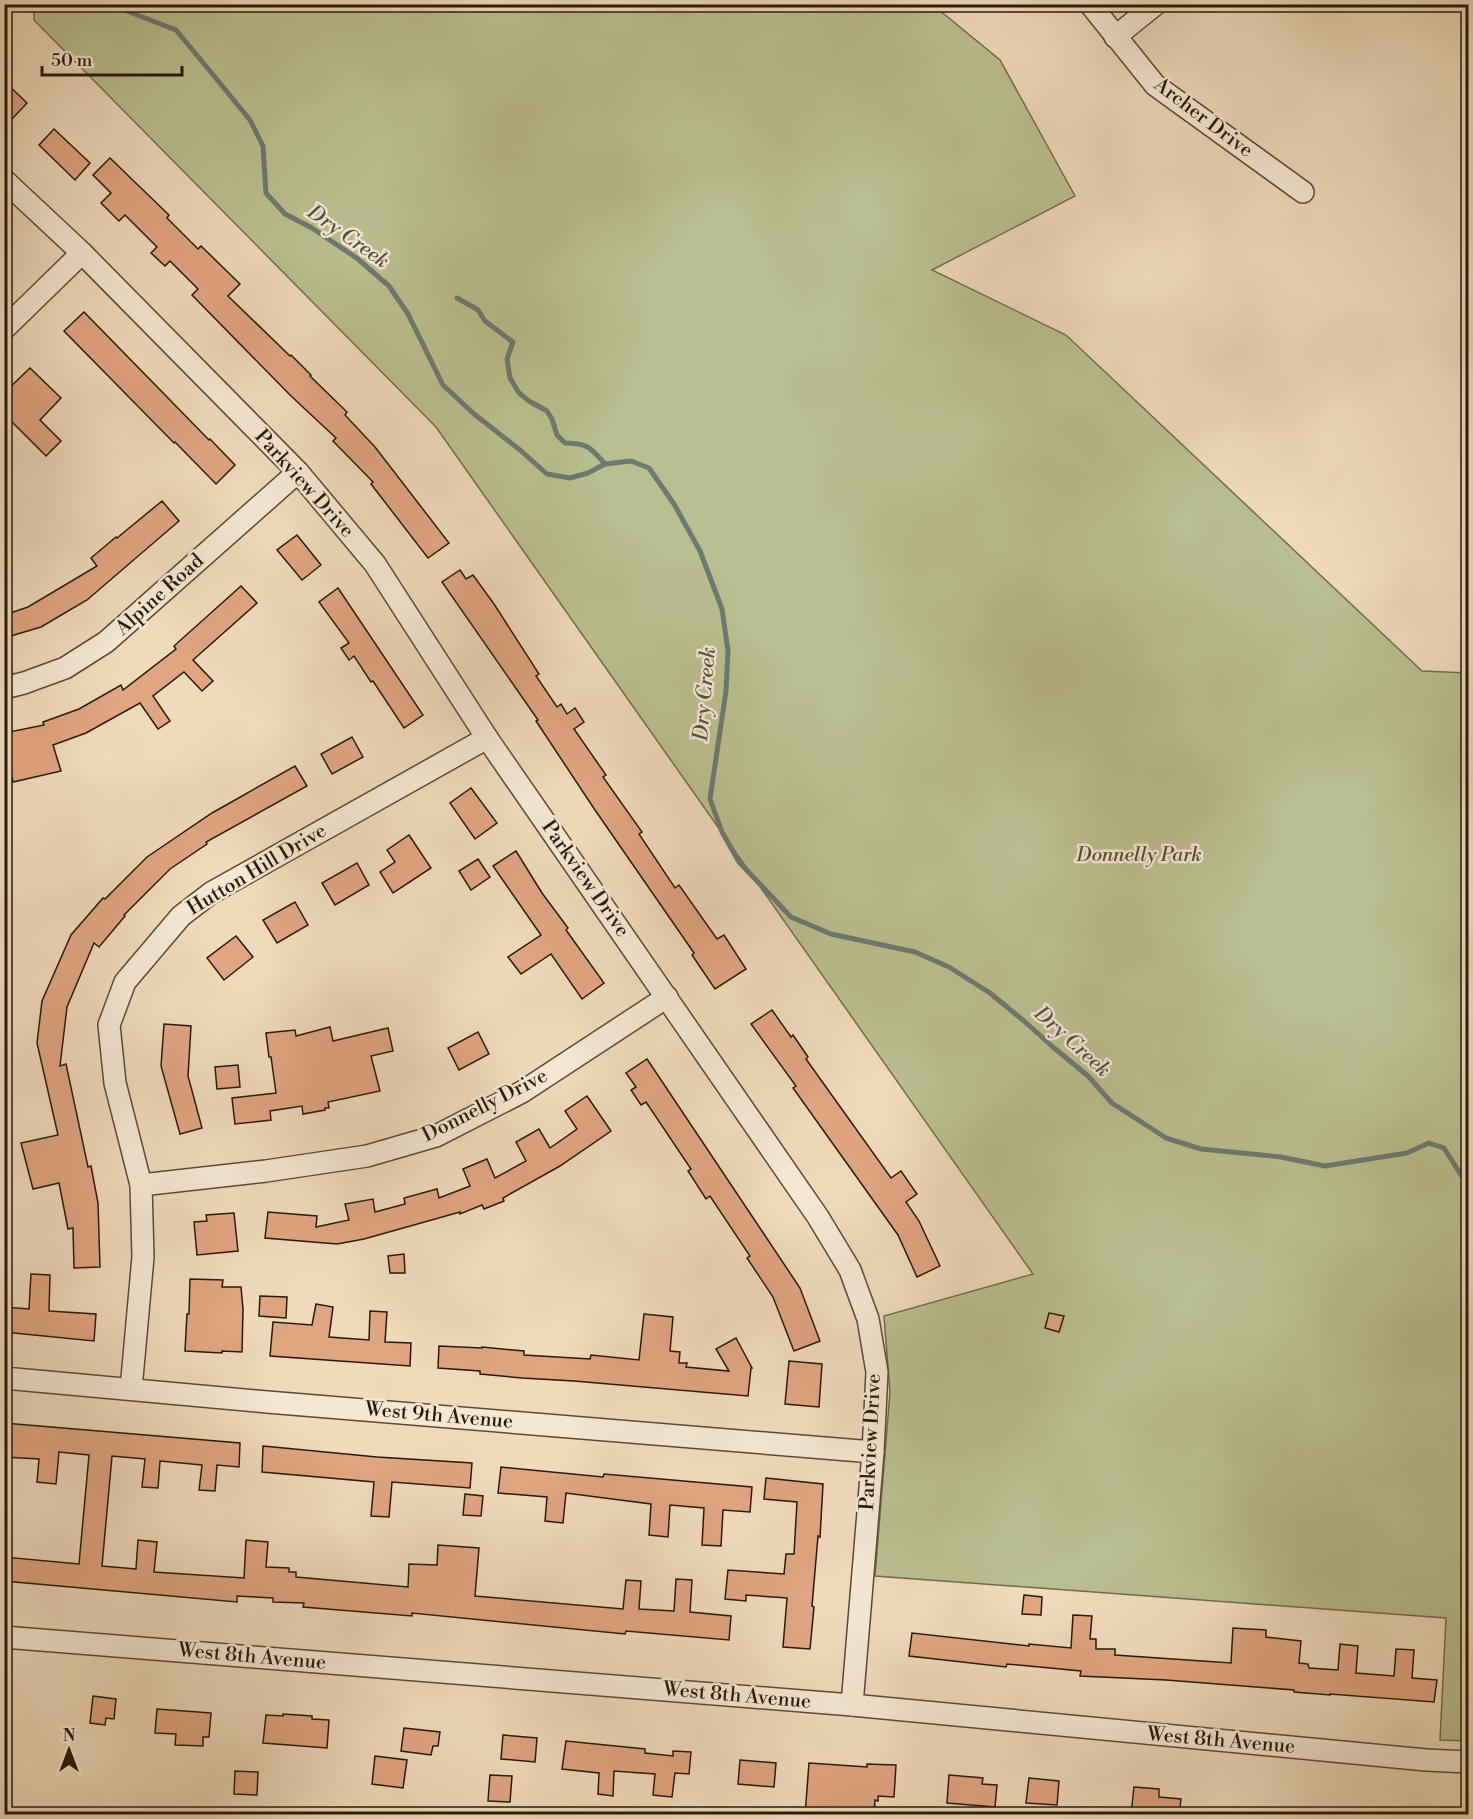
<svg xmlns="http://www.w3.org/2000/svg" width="1473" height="1819" font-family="'Libre Bodoni',serif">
	<rect width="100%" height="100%" fill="#efdaba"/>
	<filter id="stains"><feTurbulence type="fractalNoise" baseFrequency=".00333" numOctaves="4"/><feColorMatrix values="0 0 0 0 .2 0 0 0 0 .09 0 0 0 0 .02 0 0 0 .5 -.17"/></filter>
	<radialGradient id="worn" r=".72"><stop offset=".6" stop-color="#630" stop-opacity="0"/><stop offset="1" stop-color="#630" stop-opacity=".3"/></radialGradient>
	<path fill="#babf8f" stroke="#716c4c" stroke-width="1.5" d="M34,5H933L1000,60L1075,196L932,270L1066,335L1422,671L1468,673V1741L1440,1740L1446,1618L875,1576L890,1392L884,1316L1033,1274L436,427L34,20Z"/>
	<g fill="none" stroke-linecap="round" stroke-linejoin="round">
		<g stroke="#6c7a70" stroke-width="5">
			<path d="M109,4L176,30L210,71L250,120L263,146L266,193L285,214L312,228L358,259L389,286L408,314L443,385L474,414L520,450L547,474L570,478L588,473L605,464L631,461L649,468L674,504L700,551L722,609L728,651L726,691L710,799L722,832L739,862L791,917L831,934L915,952L949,967L990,993L1024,1021L1053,1047L1088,1076L1112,1103L1166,1138L1201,1149L1281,1157L1325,1166L1407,1153L1429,1143L1444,1148L1468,1186"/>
			<path d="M457,298L478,310L485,321L513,342L507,359L510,378L519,393L529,401L547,411L552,419L557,435L565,443C588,443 591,448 605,464"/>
		</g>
	</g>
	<g fill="#e0a581" stroke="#281a0a" stroke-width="1.5">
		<path d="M4,81L27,103L12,119L4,111Z"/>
		<path d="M54,129L90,163L75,180L39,145Z"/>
		<path d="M110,158L169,215L167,218L198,249L201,246L240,284L228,296L290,356L291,355L311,375L310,376L347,412L345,415L375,447L449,543L428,558L371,484L373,482L333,441L336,438L290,395L192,295L198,289L170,261L165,266L151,253L157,247L125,215L119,221L101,203L111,193L93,175Z"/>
		<path d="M84,312L209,440L210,439L235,465L216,484L175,442L174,443L64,331Z"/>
		<path d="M30,368L61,398L40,420L61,441L46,456L12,422L4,430V393Z"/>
		<path d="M162,501L179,521L87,600L41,627L4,638V615L28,607L97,566L91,558L116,537L117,538Z"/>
		<path d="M297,535L321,565L302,580L277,550Z"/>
		<path d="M460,570L466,579L473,575L494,604L539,674L536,676L557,707L561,704L567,714L575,708L584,722L574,729L606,775L603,777L642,832L639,834L675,888L679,885L717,939L724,935L746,969L715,989L692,955L694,953L595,810L536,721L538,720L442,582Z"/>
		<path d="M241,586L257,603L193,660L213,681L202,691L184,672L153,696L170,721L158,729L140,703L86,733L53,745L61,771L13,782L8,758H4V733L44,725L43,722L79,709L121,685L123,690L176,649L174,646Z"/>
		<path d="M338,588L423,715L404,728L373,681L371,682L354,656L349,660L341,648L349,643L319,602Z"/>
		<path d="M352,737L363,757L332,774L321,754Z"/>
		<path d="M295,766L307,786L206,842L207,844L170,869L124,915L125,916L99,947L94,943L67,1007L60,1066L66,1064L88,1167L91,1166L98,1203L100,1267L74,1268L73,1228L68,1229L59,1183L33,1189L21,1143L58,1135L37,1043L42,1001L71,935L103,898L105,899L147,857L212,813Z"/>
		<path d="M471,788L497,823L475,839L450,803Z"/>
		<path d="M409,835L431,868L393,893L380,872L395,862L387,850Z"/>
		<path d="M516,851L542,893L568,928L566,930L604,983L582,999L551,954L521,974L508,957L541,935L493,866Z"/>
		<path d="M478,859L490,877L471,890L459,871Z"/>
		<path d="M357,863L369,885L335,905L322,883Z"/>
		<path d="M295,902L308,925L277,943L263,920Z"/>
		<path d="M236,936L253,957L224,980L207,958Z"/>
		<path d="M772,1010L791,1037L793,1035L808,1057L806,1059L891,1178L901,1171L917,1194L906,1202L919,1221L940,1266L917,1277L898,1235L793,1088L796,1086L751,1024Z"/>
		<path d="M164,1024L191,1026L188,1076L202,1128L180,1134L161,1066Z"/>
		<path d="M330,1027L333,1041L388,1028L393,1051L371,1056L380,1091L328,1102L329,1108H325V1110L303,1114L302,1106L270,1111L271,1120L235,1124L232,1098L276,1093L271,1057H269L266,1033L295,1030L296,1036Z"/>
		<path d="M478,1032L489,1054L459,1070L448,1048Z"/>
		<path d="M647,1059L800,1288L820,1341L794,1351L773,1297L747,1258L750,1256L710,1196L706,1199L688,1171L691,1169L646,1102L641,1105L631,1090L636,1087L626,1073Z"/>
		<path d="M238,1065L240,1087L217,1089L215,1067Z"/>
		<path d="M587,1096L611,1131L560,1166L503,1198L504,1201L484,1209L482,1205L460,1214V1212L364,1239L337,1244L265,1238L268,1212L317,1216L316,1227L349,1220L345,1204L373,1199L375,1212L405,1204L404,1198L437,1189L439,1198L470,1186L463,1169L487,1159L495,1178L526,1161L516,1142L539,1129L550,1148L577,1129L565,1111Z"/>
		<path d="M234,1213L238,1251L197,1255L194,1222L207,1221L206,1215Z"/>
		<path d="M404,1254L405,1273H390L388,1256Z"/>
		<path d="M31,1274L50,1275L49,1311L96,1314L94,1341L4,1332V1307L29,1309Z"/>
		<path d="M190,1279L223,1280L222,1287H241L243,1309L242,1352L222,1351V1353L185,1351L187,1314H189Z"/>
		<path d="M260,1296L287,1297L286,1318L259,1316Z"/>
		<path d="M316,1304L333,1307L329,1337L369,1340L370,1311L387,1312L385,1342L411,1343L410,1366L270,1356L273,1322L312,1325Z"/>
		<path d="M1049,1313L1064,1316L1059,1332L1045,1328Z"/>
		<path d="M644,1314L673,1317L670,1351L680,1352L679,1363H687L686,1367L729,1371L716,1349L736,1338L752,1368H751L748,1396L574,1381L522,1378L480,1374V1371L438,1368L439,1346L482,1348V1347L524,1351V1355L590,1359L591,1355L639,1360Z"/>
		<path d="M789,1361L822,1364L819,1407L785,1404Z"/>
		<path d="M4,1423L240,1443L239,1467L217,1465L215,1491L199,1490L202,1465L160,1461L158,1488L142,1487L145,1459L112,1456L102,1566L136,1569L138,1540L157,1542L154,1572L244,1578L246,1540L268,1542L266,1567L289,1568V1572H296V1577L408,1587L409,1564L437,1565L438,1545L479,1548L475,1596L623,1609L626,1580L641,1581L639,1609L674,1611L676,1579L692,1580L690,1612L731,1616L729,1640L626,1631L625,1634L412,1613V1616L303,1607L304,1603L273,1602V1598L237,1596V1602L4,1581V1557L79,1564L89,1455L59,1452L56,1484L37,1482L39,1459L4,1457Z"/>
		<path d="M263,1446L377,1457L472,1463L470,1488L392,1482L389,1517L371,1516L374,1482L262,1472Z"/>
		<path d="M501,1467L603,1477L604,1474L752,1487L750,1512L723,1510L721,1546L702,1545L704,1508L670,1505L668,1537L649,1535L651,1504L566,1493L563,1523L545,1521L547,1497L498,1493Z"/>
		<path d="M766,1478L823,1484L820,1537L818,1536L812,1606L814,1607L810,1649L783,1647L787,1598L746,1595V1601L725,1599L728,1570L784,1574L786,1554H794L797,1502L764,1499Z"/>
		<path d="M465,1494L483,1496L481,1516L463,1515Z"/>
		<path d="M1024,1595L1042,1597L1041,1615L1022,1614Z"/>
		<path d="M1073,1615L1092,1616L1090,1639H1096V1649H1115V1655L1231,1663L1233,1628L1266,1630V1637L1301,1641L1299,1663L1308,1664L1309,1668L1338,1670L1340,1644L1358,1646L1356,1673L1394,1676L1396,1649L1414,1650L1412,1678L1437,1680L1434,1702L1330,1694V1695L1294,1692V1690L1166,1680L1080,1676L1081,1671L1007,1664L1006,1667L909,1656L912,1633L1029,1646V1644L1071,1648Z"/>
		<path d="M93,1696L116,1699L114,1719L106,1718L105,1725L90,1723Z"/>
		<path d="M157,1709L211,1713L209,1737H203V1746L175,1745L176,1734L155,1733Z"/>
		<path d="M283,1714L312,1716V1719L329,1720L327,1748L263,1743L266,1715L283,1716Z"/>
		<path d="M404,1728L440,1732L438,1746H433L431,1755L401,1751Z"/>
		<path d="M503,1735L537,1738L535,1762L501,1759Z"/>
		<path d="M566,1741L645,1749V1753L673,1756V1751L691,1752L689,1774L675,1773L672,1797L653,1795L655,1774L614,1771L613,1796L598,1794L599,1773L562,1769Z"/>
		<path d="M375,1756L407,1760L403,1788L372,1784Z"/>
		<path d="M740,1760L776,1763L774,1787L738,1784Z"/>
		<path d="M809,1763L867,1767V1764L896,1765L894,1797L878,1796V1801L875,1800L874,1815H805Z"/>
		<path d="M235,1771L258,1772L257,1795L234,1794Z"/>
		<path d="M490,1775L512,1776L510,1802L488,1801Z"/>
		<path d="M949,1775L983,1778L982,1784L997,1785L995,1807L947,1803Z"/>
		<path d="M1029,1778L1059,1781L1057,1805L1026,1803Z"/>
		<path d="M1134,1787L1159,1789V1797L1181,1799L1179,1815H1131Z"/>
	</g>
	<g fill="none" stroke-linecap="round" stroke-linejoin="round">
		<g stroke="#5a4a36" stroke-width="24">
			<g id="minor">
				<path d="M1090,4L1155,85L1303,192"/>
				<path d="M1115,37L1156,4"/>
				<path d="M4,180L82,253L298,472L375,564L487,738L818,1217L850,1270L868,1319L877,1372L873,1452L852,1705"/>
				<path d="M4,329L82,253"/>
				<path d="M4,688L24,683L65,668L106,642L298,472"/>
				<path d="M141,1185L266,1171L367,1156L436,1136L522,1092L667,997"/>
				<path d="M4,1378L267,1402L873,1452"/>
				<path d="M131,1389L143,1257L141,1185L115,1083L109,1025L125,982L181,916L211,893L487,738"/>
				<path d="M4,1637L852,1705L1426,1760L1468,1762"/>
			</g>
		</g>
		<use href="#minor" stroke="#f5e7d2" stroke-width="21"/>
	</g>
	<g text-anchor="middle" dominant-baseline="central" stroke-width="5" stroke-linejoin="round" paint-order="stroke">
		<g font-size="20" fill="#281a0a" stroke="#f5e7d2">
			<text transform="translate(1203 118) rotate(37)">Archer Drive</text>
			<text transform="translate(304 484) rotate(48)">Parkview Drive</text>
			<text transform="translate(160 595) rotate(-42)">Alpine Road</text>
			<text transform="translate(257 870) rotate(-31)">Hutton Hill Drive</text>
			<text transform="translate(585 879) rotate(55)">Parkview Drive</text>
			<text transform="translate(485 1106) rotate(-27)">Donnelly Drive</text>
			<text transform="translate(439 1416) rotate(5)">West 9th Avenue</text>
			<text transform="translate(871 1442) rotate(-87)">Parkview Drive</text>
			<text transform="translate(252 1657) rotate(5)">West 8th Avenue</text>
			<text transform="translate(737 1696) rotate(5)">West 8th Avenue</text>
			<text transform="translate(1221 1741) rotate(5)">West 8th Avenue</text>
		</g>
		<g font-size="20" font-style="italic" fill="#544c32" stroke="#f5e7d2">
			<text x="1139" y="855">Donnelly Park</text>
		</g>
		<g font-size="21" font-style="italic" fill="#505246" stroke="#f5e7d2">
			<text transform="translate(348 237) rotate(35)">Dry Creek</text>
			<text transform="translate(705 694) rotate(-85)">Dry Creek</text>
			<text transform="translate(1072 1042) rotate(42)">Dry Creek</text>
		</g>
	</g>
	<rect width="1473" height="1819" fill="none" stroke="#efdaba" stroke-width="24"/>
	<rect x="6" y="6" width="1461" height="1807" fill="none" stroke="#281a0a" stroke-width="3"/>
	<rect x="12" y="12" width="1449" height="1795" fill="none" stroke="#281a0a" stroke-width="1.5"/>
	<g transform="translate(69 1750)" stroke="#f5e7d2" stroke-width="4.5" paint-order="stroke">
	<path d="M0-4.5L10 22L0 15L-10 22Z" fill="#281a0a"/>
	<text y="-9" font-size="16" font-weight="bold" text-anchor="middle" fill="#281a0a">N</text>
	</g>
	<path d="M42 66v9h140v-9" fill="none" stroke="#281a0a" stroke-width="3"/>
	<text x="51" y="66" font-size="18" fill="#281a0a" stroke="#f5e7d2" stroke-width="4.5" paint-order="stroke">50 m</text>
	<rect width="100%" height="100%" filter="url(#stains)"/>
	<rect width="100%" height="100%" fill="url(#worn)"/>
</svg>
